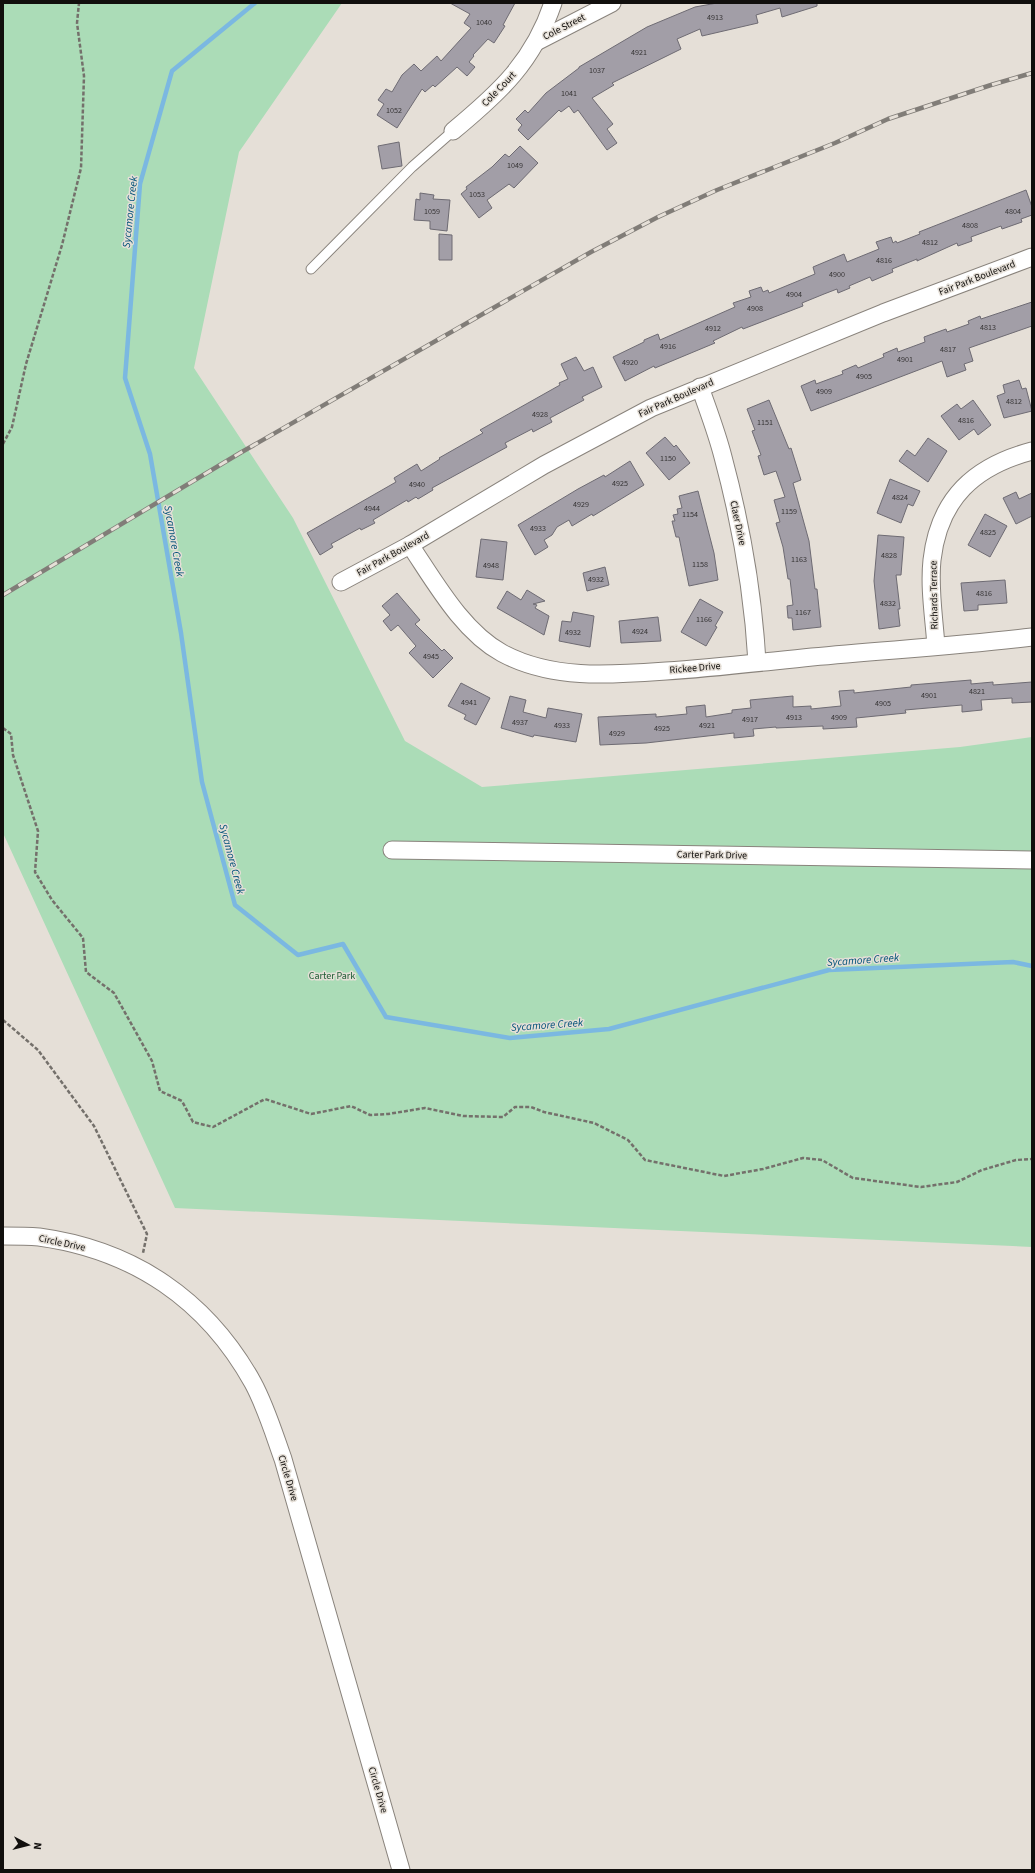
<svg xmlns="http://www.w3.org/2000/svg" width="1035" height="1873" font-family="'Source Sans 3',sans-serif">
	<rect width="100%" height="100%" fill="#e5dfd7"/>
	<path fill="#abdcb7" d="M3,3H342L239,152L194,368L293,518L405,741L482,787L960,747L1032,737V1247L175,1208L3,833Z"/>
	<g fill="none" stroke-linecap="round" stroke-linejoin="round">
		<path stroke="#7bb8e1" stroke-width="4.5" d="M255,3L172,71L140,184L125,378L150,454L181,633L202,782L235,905L298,955L343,944L386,1017L510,1038L609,1029L829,970L1013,962L1032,966"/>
	</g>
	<g fill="#a29ea7" stroke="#6e6b73">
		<path d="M450,3H515L503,25L505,26L494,43L488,39L473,55L474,56L469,62L475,67L467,76L457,67L435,87L433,85L425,92L422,89L397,128L377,115L384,104L378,100L386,89L392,92L402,75L414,64L421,71L437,56L441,61L471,28L464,23L470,14Z"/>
		<path d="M717,3H817V6L782,17L780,8L756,15L758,23L702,36L700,29L677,39L681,49L612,83L614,85L592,98L613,124L607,129L617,143L607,150L578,110L574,113L569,106L561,112L559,110L528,140L518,130L522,125L516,119L525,110L528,113L546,93L579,68V67L647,27L695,7Z"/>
		<path d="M399,142L402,166L382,169L378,146Z"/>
		<path d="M520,146L538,163L514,188L509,184L487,200L492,208L479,218L461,194L467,189L466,187L492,167L505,154L509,157Z"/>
		<path d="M1026,190L1032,207V215L1021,219L1022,222L1002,229L1001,226L971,237L972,241L958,246L957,243L917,261V259L892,269L893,272L872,281L870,277L849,286L850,288L838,293L837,289L824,294L802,303L803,306L743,329L742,327L713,341L715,343L655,368L654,366L625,381L613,357L644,342V340L658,334L660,340L735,307L733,303L751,297L749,291L761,287L763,292L768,290L769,293L815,274L813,267L844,254L847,262L879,249L876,242L891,237L893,243L896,241L897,243L920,234L919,232Z"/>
		<path d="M420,193L434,195L433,199L450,200L447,231L430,229V221L414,220L416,199L420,200Z"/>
		<path d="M439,234L452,235V260H439Z"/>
		<path d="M1032,302V326L969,348L973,361L964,364L966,370L947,377L942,361L811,411L801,386L815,380L816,384L843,374L842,371L856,365L858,368L884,357L883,354L897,348L898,352L925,342L924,337L946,329L947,332L969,324L968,321L980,316L981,319Z"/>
		<path d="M576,357L584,371L593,367L602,387L582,397L584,400L550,418L552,422L533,432L532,429L505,443L507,447L432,488L433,490L418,499L416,497L408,502L407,500L373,520L375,523L361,530L360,528L331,544L333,547L320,555L307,533L396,482L394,478L417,464L421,471L440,459L439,458L483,433L480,430L560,385L559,383L568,379L561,364Z"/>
		<path d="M1019,380L1022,389L1026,388L1032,411L1004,418L997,396L1005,393L1003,385Z"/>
		<path d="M769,400L789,449L791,448L801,480L793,483L809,541L815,589H817L821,627L793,630L792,618H788L787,606L793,605L790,579H788L783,547L776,523L780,522L774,500L785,497L776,471L764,475L758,456L761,455L752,431L755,430L747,409Z"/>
		<path d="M973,400L991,425L978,435L974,429L959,440L941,416L957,404L961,409Z"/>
		<path d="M665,437L674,447L676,445L690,463L669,480L646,453Z"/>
		<path d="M928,438L947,451L928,482L899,461L907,450L915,456Z"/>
		<path d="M630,461L644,485L593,516L592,514L572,526L569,520L557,527L552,535L544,540L548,547L535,555L518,525L578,489L604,475L605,477Z"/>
		<path d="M890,479L920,491L913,506L908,504L901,523L877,513Z"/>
		<path d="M698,491L714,553L718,580L689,586L679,537H676L672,521H675L673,515L678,514L677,509L682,508L679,496Z"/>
		<path d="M1016,492L1019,499L1032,493V516L1016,524L1003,498Z"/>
		<path d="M985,514L1007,526L990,557L968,545Z"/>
		<path d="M878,535L904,537L901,575H896L900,609H898L900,626L879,629L874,581Z"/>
		<path d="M481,539L507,542L503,580L476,577Z"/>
		<path d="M605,567L609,585L587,591L583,573Z"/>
		<path d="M1005,580L1007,603L978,605V610L964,611L961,583Z"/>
		<path d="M527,590L545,601L533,604L537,605L535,608L549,616L544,635L497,608L507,591L521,600Z"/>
		<path d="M397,593L420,620L415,624L442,651L444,649L453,658L433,678L409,653L416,646L398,625L391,631L383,621L390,615L382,606Z"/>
		<path d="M700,599L723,612L715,626L717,627L706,646L681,632Z"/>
		<path d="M573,612L594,616L590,647L559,641L562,621L571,622Z"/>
		<path d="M658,617L661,641L621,643L619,621Z"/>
		<path d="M971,680V684L993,682V685L1032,682V702L1012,703V698L981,700L982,710L962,712V705L905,710L906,713L856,718L857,727L823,729V726L776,728V727L753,729L754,736L734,738V733L646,743L600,745L598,717L656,714V717L687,714L686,707L705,705L706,717L732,713V710L751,708L750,700L793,696V707L811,706V709L841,706L839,691L854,690V693L911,687V685Z"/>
		<path d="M461,683L490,698L476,725L464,719L466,715L448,706Z"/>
		<path d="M510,696L526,700L523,712L546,718L548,708L582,714L576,742L534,735L533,737L501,728Z"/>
	</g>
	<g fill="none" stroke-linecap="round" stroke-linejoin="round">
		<g stroke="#89837c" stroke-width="11">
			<path id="lane" d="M311,269L412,167L453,131"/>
		</g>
		<g stroke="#89837c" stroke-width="19">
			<g id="street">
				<path d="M538,41L612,3"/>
				<path d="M453,131C500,92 533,62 553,3"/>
				<path d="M700,387C708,410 717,433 723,457C741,524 753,592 757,662"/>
				<path d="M410,545C435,582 462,631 502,653C552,680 611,675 666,671C714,668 763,662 812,657C885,650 959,646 1032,637"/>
				<path d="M341,582L410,545L544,465L651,408L883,313L1032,257"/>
				<path d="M936,646C934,617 929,588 932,560C939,498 975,466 1032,451"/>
				<path d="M392,850L1032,860"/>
				<path d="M3,1236C15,1236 27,1236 39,1237C134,1250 207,1300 253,1383C266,1407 274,1434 283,1459L401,1870"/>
			</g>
		</g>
		<g stroke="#74706b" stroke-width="2.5" stroke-dasharray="4 2" stroke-linecap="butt">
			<path d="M3,444L12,427L26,364L62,245L81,168L84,76L77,23L79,3"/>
			<path d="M3,728L11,734L13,755L38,831L35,872L52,900L83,938L86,972L114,993L152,1061L160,1091L182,1101L193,1122L213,1127L265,1099L311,1114L351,1106L370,1115L388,1114L425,1108L463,1116L503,1117L515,1107H531L544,1112L594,1123L628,1140L645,1160L724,1176L763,1169L803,1158L822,1160L853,1178L921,1187L957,1182L982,1170L1016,1160L1032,1159"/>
			<path d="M3,1020L38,1050L94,1126L147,1234L143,1253"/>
		</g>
		<use href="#lane" stroke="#fff" stroke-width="9"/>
		<use href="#street" stroke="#fff" stroke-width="17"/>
		<g stroke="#817d78" stroke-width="4.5">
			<path id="rail" d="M3,595L240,453L591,252L658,217L717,190L835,143L888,119L991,85L1032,73"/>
		</g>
		<use href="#rail" stroke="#e5dfd7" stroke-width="3" stroke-dasharray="9" stroke-linecap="butt"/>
	</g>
	<g text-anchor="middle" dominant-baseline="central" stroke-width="3" stroke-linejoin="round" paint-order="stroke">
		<g font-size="8" fill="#353334">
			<text x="715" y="17">4913</text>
			<text x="484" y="22">1040</text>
			<text x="639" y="52">4921</text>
			<text x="597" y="70">1037</text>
			<text x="569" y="93">1041</text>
			<text x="394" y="110">1052</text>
			<text x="515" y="165">1049</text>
			<text x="477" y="194">1053</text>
			<text x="432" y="211">1059</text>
			<text x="1013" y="211">4804</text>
			<text x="970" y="225">4808</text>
			<text x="930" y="242">4812</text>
			<text x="884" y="260">4816</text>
			<text x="837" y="274">4900</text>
			<text x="794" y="294">4904</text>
			<text x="755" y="308">4908</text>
			<text x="988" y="327">4813</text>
			<text x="713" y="328">4912</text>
			<text x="668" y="346">4916</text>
			<text x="948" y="349">4817</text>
			<text x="905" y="359">4901</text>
			<text x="630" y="362">4920</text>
			<text x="864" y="376">4905</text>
			<text x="824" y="391">4909</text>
			<text x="1014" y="401">4812</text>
			<text x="540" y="414">4928</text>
			<text x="966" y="420">4816</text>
			<text x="765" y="422">1151</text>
			<text x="668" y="458">1150</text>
			<text x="620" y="483">4925</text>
			<text x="417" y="484">4940</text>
			<text x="900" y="497">4824</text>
			<text x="581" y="504">4929</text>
			<text x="372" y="508">4944</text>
			<text x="789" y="511">1159</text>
			<text x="690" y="514">1154</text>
			<text x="538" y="528">4933</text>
			<text x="988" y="532">4825</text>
			<text x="889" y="555">4828</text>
			<text x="799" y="559">1163</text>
			<text x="700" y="564">1158</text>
			<text x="491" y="565">4948</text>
			<text x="596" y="579">4932</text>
			<text x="984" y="593">4816</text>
			<text x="888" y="603">4832</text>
			<text x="803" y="612">1167</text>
			<text x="704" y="619">1166</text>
			<text x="640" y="631">4924</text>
			<text x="573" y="632">4932</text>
			<text x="431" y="656">4945</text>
			<text x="977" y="691">4821</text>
			<text x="929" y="695">4901</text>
			<text x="469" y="702">4941</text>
			<text x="883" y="703">4905</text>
			<text x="794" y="717">4913</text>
			<text x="839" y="717">4909</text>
			<text x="750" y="719">4917</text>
			<text x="520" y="722">4937</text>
			<text x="562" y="725">4933</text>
			<text x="707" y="725">4921</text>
			<text x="662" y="728">4925</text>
			<text x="617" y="733">4929</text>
		</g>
		<g font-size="10" fill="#110f0d" stroke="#e5dfd7">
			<text transform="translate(564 27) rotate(-27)">Cole Street</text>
			<text transform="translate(499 89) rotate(-46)">Cole Court</text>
			<text transform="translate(977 278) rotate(-21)">Fair Park Boulevard</text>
			<text transform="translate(676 398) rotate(-24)">Fair Park Boulevard</text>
			<text transform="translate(738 523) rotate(78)">Claer Drive</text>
			<text transform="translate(393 554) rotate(-29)">Fair Park Boulevard</text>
			<text transform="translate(934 595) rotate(-91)">Richards Terrace</text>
			<text transform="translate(695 668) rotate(-5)">Rickee Drive</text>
			<text transform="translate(712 855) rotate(1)">Carter Park Drive</text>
			<text transform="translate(62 1243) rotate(12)">Circle Drive</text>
			<text transform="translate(288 1478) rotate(73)">Circle Drive</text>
			<text transform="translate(378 1790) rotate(74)">Circle Drive</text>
		</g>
		<g font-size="10" fill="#1b5a32" stroke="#e5dfd7">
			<text x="332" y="976">Carter Park</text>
		</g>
		<g font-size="11" font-style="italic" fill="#005178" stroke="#e5dfd7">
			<text transform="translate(130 212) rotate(-84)">Sycamore Creek</text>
			<text transform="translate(174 541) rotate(80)">Sycamore Creek</text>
			<text transform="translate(232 859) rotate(75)">Sycamore Creek</text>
			<text transform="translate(863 960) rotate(-4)">Sycamore Creek</text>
			<text transform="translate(547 1025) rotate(-4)">Sycamore Creek</text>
		</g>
	</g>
	<rect width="1035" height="1873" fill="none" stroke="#110f0d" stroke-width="8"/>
	<g transform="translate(28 1845) rotate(97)" stroke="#e5dfd7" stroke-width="3" paint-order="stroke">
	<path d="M0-3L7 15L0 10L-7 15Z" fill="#110f0d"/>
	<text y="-6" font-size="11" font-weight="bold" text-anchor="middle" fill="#110f0d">N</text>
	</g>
</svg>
